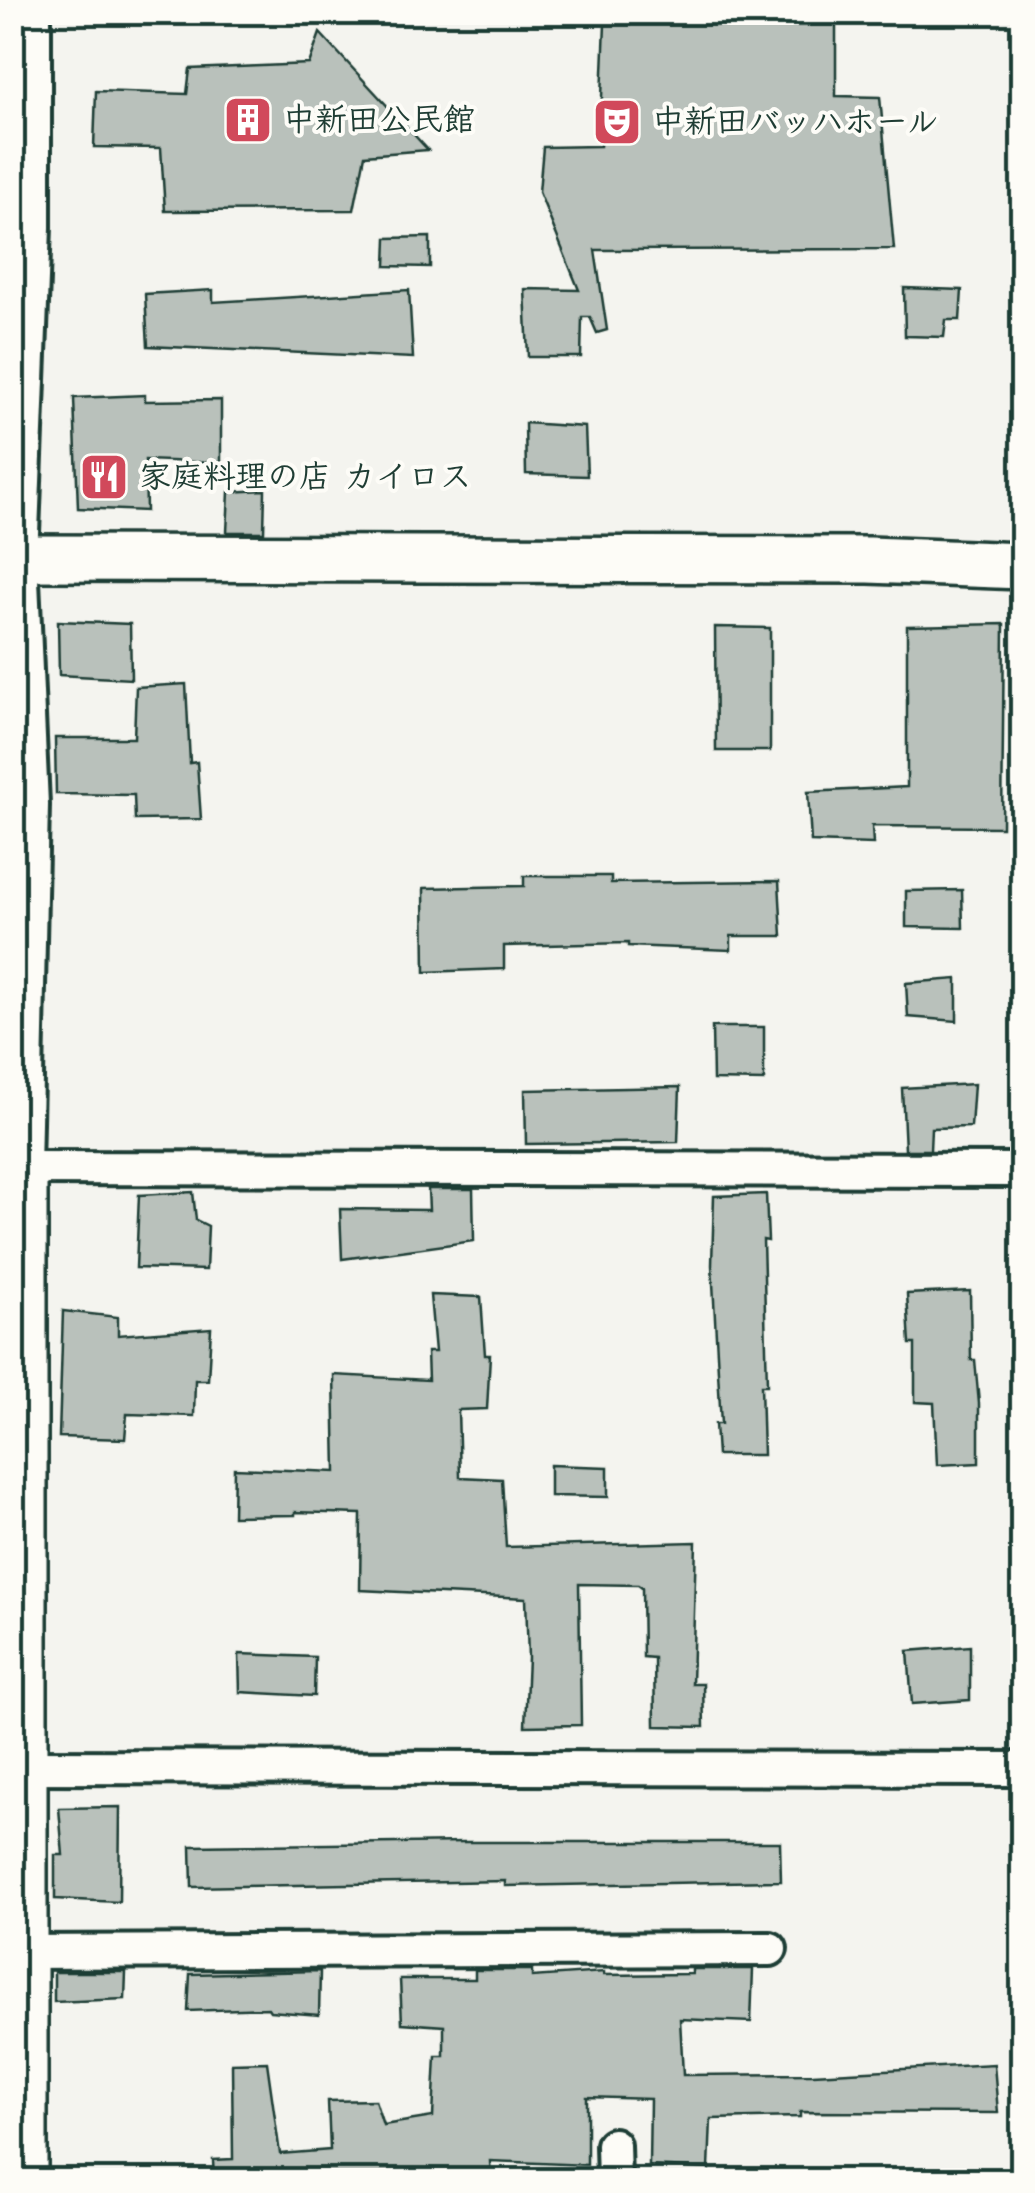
<svg xmlns="http://www.w3.org/2000/svg" width="1035" height="2193" font-family="'Architects Daughter','Klee One',sans-serif">
	<rect width="100%" height="100%" fill="#f4f4ef"/>
	<filter id="ink" filterUnits="userSpaceOnUse"><feTurbulence type="fractalNoise" baseFrequency=".01" numOctaves="2"/><feDisplacementMap in="SourceGraphic" scale="20" xChannelSelector="R" yChannelSelector="G"/><feConvolveMatrix kernelMatrix="1 2 1 2 8 2 1 2 1" color-interpolation-filters="sRGB"/></filter>
	<g filter="url(#ink)">
		<g fill="#b9c1bb" stroke="#1f3d34" stroke-width="2.5">
			<path d="M605,24L836,25V96L880,97L894,249L595,250L607,330L597,333L590,317H582L581,357H528L525,289L579,290L539,192L543,147L600,146Z"/>
			<path d="M320,33L428,150L365,155L354,210L165,211L161,148L94,147L96,91L187,94L190,69L309,64Z"/>
			<path d="M430,237V267L386,266L387,238Z"/>
			<path d="M904,288L962,290L960,320H946L944,337L905,336Z"/>
			<path d="M213,290V302L409,290L413,358L148,346L145,294Z"/>
			<path d="M145,395V401L221,400V463L145,460L146,511L78,508L74,398Z"/>
			<path d="M525,423L585,427L587,476L526,474Z"/>
			<path d="M265,490L264,532H227L229,492Z"/>
			<path d="M58,621L130,624L131,679L59,675Z"/>
			<path d="M1004,624L1002,827L872,826L873,844L811,842L808,792L907,787V626Z"/>
			<path d="M715,627L770,628V751H716Z"/>
			<path d="M186,684L190,763L197,762L201,819L135,820L134,795L56,794L55,738H134L136,687Z"/>
			<path d="M524,876H611V883L779,881L782,936H731V950L628,946V943L504,946V969L425,972L424,888L524,886Z"/>
			<path d="M962,890L963,928L906,927V891Z"/>
			<path d="M957,979V1021L908,1017L906,983Z"/>
			<path d="M712,1027H764V1081L713,1080Z"/>
			<path d="M974,1084L971,1127L931,1128L930,1150H905L902,1088Z"/>
			<path d="M680,1087L678,1142L526,1144L525,1090Z"/>
			<path d="M428,1189H473L474,1241L342,1259L340,1209L429,1210Z"/>
			<path d="M193,1192L196,1220L208,1226L206,1270L136,1268L139,1195Z"/>
			<path d="M766,1194L768,1241L763,1240L767,1385H761L763,1455H717L715,1424H721L712,1265L714,1196Z"/>
			<path d="M970,1291L971,1360H975L979,1404V1463L937,1465L934,1403L915,1402V1344H910L907,1294Z"/>
			<path d="M430,1295L481,1297L485,1355H490L487,1409L458,1410L460,1477L502,1479L506,1547L696,1542L692,1684H703L704,1727L655,1726L654,1658L643,1657L642,1588L638,1585L579,1584L581,1725L525,1726L528,1658L526,1598L360,1590L361,1514L295,1512V1515L233,1516L234,1468L336,1472L334,1375L428,1380L427,1352H435Z"/>
			<path d="M63,1311L118,1317V1335L211,1328L208,1380H195L194,1416L127,1414L125,1439L59,1437Z"/>
			<path d="M550,1465L608,1467V1497L550,1496Z"/>
			<path d="M970,1646V1700L912,1704L908,1651Z"/>
			<path d="M239,1654L315,1657L314,1696L240,1692Z"/>
			<path d="M120,1807L119,1902L55,1899V1855H63L59,1808Z"/>
			<path d="M466,1842H780L781,1881L505,1886V1881L192,1887L191,1846Z"/>
			<path d="M692,1969H753L751,2022L680,2019L683,2075L813,2074L994,2064L998,2113L800,2112V2117L711,2119L709,2169L649,2166L650,2099L587,2097V2165L490,2161L491,2180H429V2175L341,2176V2180H214L213,2160L233,2159L232,2063L267,2062L280,2154L330,2150L328,2101L375,2100L383,2125L433,2117L436,2056H444V2026L402,2023L400,1979H475V1970H532V1977L604,1972V1975L692,1974Z"/>
			<path d="M320,1971L319,2015L270,2011L268,2008L188,2011L190,1974Z"/>
			<path d="M54,1972H126L125,1999L54,2002Z"/>
		</g>
		<g fill="none" stroke-linecap="round" stroke-linejoin="round">
			<g stroke="#1f3d34" stroke-width="40">
				<g id="street">
					<path d="M12,1168L1022,1170"/>
					<path d="M24,1168L32,805L21,558L34,227V12"/>
					<path d="M12,1767L1022,1769"/>
					<path d="M12,1952L770,1949"/>
					<path d="M613,2145L614,2180"/>
				</g>
			</g>
			<g stroke="#1f3d34" stroke-width="52">
				<g id="secondary">
					<path d="M12,558L869,560L1022,566"/>
					<path d="M24,1168V2180"/>
				</g>
			</g>
			<use href="#street" stroke="#fdfcf7" stroke-width="32"/>
			<use href="#secondary" stroke="#fdfcf7" stroke-width="45"/>
		</g>
	</g>
	<defs>
		<g id="building-square" transform="scale(2.5)"><rect x="-9" y="-9" width="18" height="18" rx="4" fill="#d1495b" stroke="#fdfcf7"/><path d="M-4-6H4V6H1V3H-1V6H-4ZM-2.5-4.3h1.7v1.8h-1.7ZM.8-4.3h1.7v1.8H.8ZM-2.5-1h1.7V.8h-1.7ZM.8-1h1.7V.8H.8Z" fill="#fff"/></g>
		<g id="theatre-square" transform="scale(2.5)"><rect x="-9" y="-9" width="18" height="18" rx="4" fill="#d1495b" stroke="#fdfcf7"/><path d="M-5-5.5Q0-4 5-5.5V0Q5 5 0 6Q-5 5-5 0ZM-3.3-2.5H-1v1.5H-3.3ZM1-2.5H3.3v1.5H1ZM-2.8 1Q0 5.5 2.8 1Z" fill="#fff"/></g>
		<g id="restaurant-square" transform="scale(2.5)"><rect x="-9" y="-9" width="18" height="18" rx="4" fill="#d1495b" stroke="#fdfcf7"/><path d="M-5-6h1v4h1v-4h1v4h1v-4h1v5L-1.5 .5V6h-2V.5L-5-1ZM5-6V6H3V1.5H1.5Q1.5-4 5-6Z" fill="#fff"/></g>
	</defs>
	<g fill-rule="evenodd">
		<use href="#building-square" x="248" y="120"/>
		<use href="#theatre-square" x="617" y="122"/>
		<use href="#restaurant-square" x="104" y="477"/>
	</g>
	<g text-anchor="middle" dominant-baseline="central" stroke-width="8" stroke-linejoin="round" paint-order="stroke">
		<g font-size="32" font-weight="bold" fill="#1f3d34" stroke="#fdfcf7" text-anchor="start">
			<text x="283" y="120">中新田公民館</text>
			<text x="652" y="122">中新田バッハホール</text>
			<text x="139" y="477">家庭料理の店 カイロス</text>
		</g>
	</g>
	<rect width="1035" height="2193" fill="none" stroke="#fdfcf7" stroke-width="50"/>
	<rect x="25" y="25" width="985" height="2143" fill="none" stroke="#1f3d34" stroke-width="4" filter="url(#ink)"/>
</svg>
